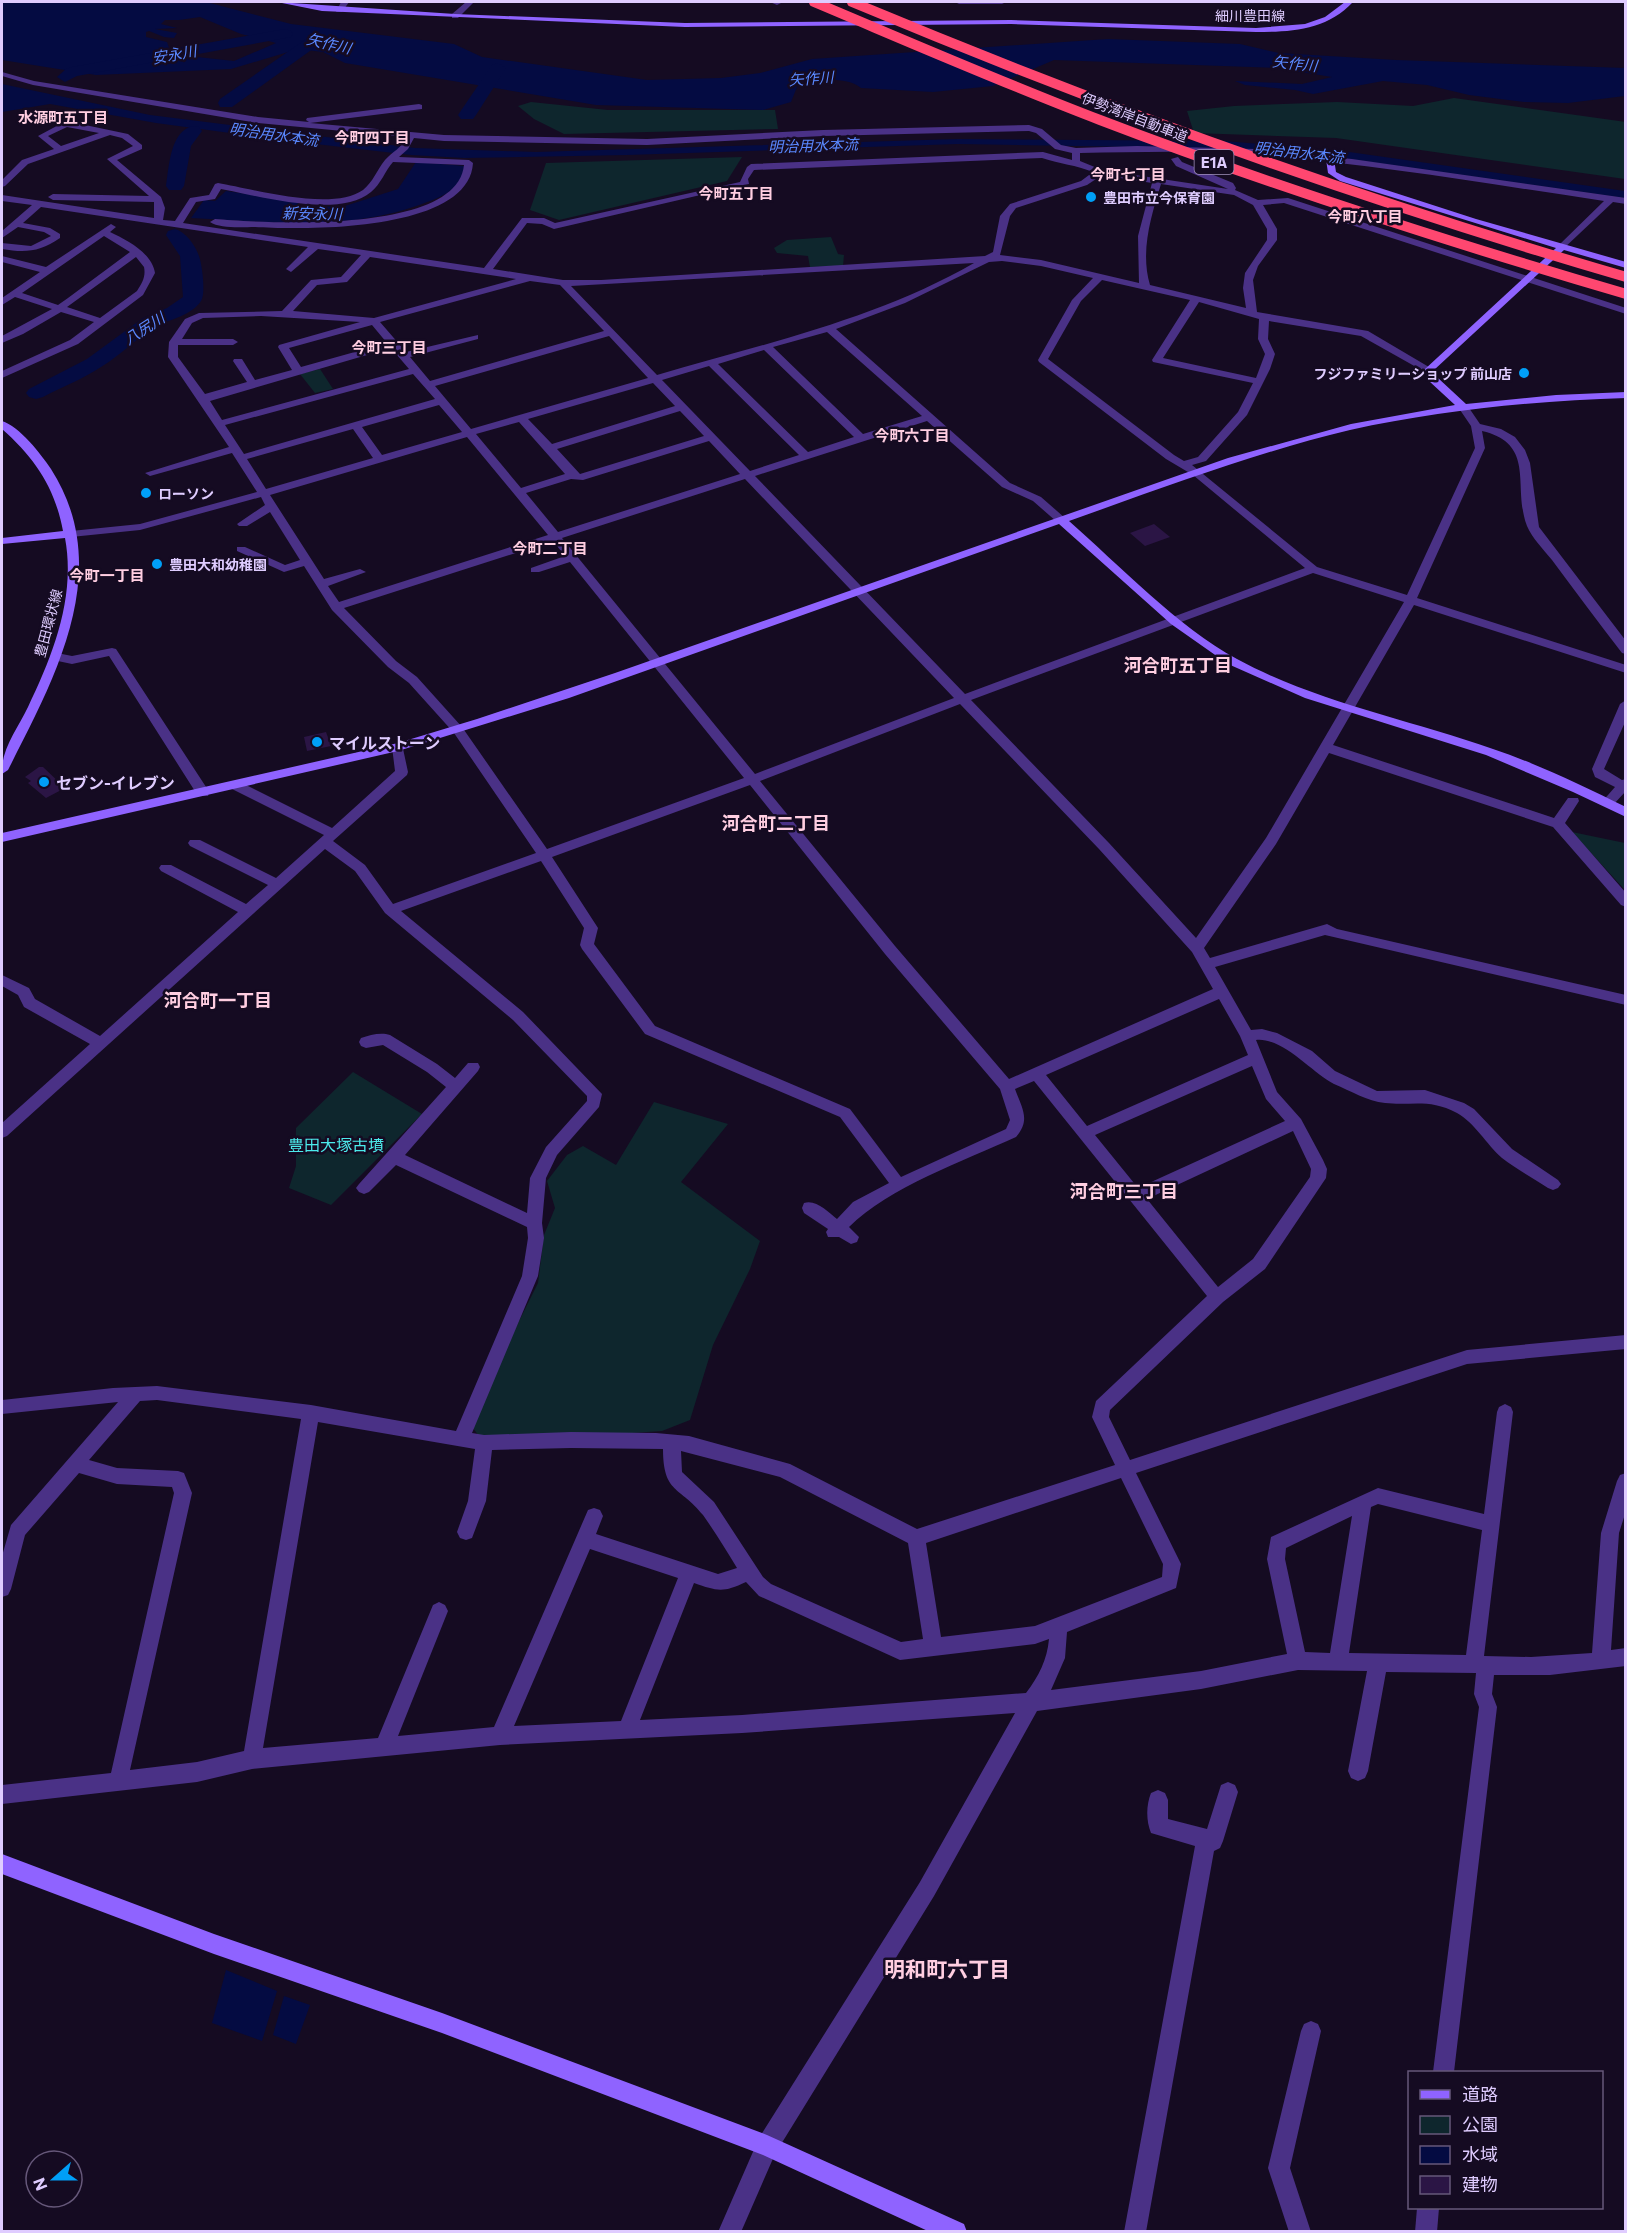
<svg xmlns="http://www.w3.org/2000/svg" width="1627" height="2233" font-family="Commissioner,'Noto Sans JP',sans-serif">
	<rect width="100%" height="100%" fill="#150b22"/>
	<g fill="#0e262d">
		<path d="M1454,98L1626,122L1625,179L1336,138L1194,133L1187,111L1234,106L1337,102L1413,106Z"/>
		<path d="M531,102L608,110H775L778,129L564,134L534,119L518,106Z"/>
		<path d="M742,157L727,181L559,220L530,210L546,163Z"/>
		<path d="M831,237L838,254L844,255L843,266L810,267L808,256L777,253L774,248L787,240Z"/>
		<path d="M320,369L333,389L315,393L300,374Z"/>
		<path d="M1572,832L1625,843V890Z"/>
		<path d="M353,1072L422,1114L331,1205L289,1188L296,1166V1128Z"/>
		<path d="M654,1102L728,1124L681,1182L760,1241L750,1269L713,1345L690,1420L662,1431L484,1443L473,1428L502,1355L538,1283L544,1235L555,1208L547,1181L567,1155L583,1146L616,1165Z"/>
	</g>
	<g fill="#040b42" fill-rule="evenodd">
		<path d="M2,2H206L291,24L454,44L482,57L647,80L721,78L760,73L812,59L1108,39L1240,44L1279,53L1396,60L1625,68V96L1568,103L1524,102L1469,95L1427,85L1383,81L1313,94L1295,90L1245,85L1235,81L1302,84L1332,77L1276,68L1054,60L993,86L933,92L861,88C845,75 813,81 793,83L797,87L791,102L763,110L596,105L345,63L323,52L298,49L231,69L96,75L2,60ZM200,17L241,34L276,43L234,61L160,53L169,48L167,42L146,37V32L149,31L164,37L174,38L177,33L155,29L177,28L161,24L165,20H179Z"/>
		<path d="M2,84L150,115L415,148L536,152L958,139L1224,141L1342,151L1625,191V198L1342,158L1254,149L958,144L627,155L464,158L411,155L281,140L156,123L50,104L2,112Z"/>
		<path d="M416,162L465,166C463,172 461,179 458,183C452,192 437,199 427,202C352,232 270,222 191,218L204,200L215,201L226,191L298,201V208L345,206L398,189Z"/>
		<path d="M226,1970L277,1991L262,2041L212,2023Z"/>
		<path d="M284,1996L310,2005L296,2044L273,2035Z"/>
	</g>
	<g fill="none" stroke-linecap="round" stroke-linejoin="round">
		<g fill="#040b42" fill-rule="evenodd">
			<path d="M285,29L291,31L293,34L291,37L77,76L65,82L57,77L66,69L72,67Z"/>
			<path d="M315,35L323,40L321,43L232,107H220L218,103L220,99L309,37Z"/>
			<path d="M498,63L506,68L476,115L473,119H461L458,115L492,65Z"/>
			<path d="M193,126L199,127L202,131L191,146L184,186L181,190H169L166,186C169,167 170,131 193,126Z"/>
			<path d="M175,229C186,232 195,245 199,256C202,264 206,294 201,301C192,315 171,319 157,326C137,337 121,355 101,367C83,379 62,387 43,397L36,399L29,397L26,393L29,389L87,359L143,318L167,308L183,297L180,256L166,235L168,231Z"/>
		</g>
	</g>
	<g fill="#2b1545">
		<path d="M1154,524L1170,537L1145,546L1130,533Z"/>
		<path d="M326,732L331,746L307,751L304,737Z"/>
		<path d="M39,767H43L65,788L46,798L28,783L31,781L25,777Z"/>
	</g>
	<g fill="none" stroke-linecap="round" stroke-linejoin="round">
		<g fill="#4a3186" fill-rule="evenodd">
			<path d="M341,2H349L342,12H336Z"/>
			<path d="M466,2H474L458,18H452V14Z"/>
			<path d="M770,2H780L781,3L777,5Z"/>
			<path d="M955,2H1006L1002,4H959Z"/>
			<path d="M2,72L34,81L258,117L309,122L306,120L307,118L419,104L422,105V109L310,123L444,135L647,139L823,130L1029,125L1042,129L1061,145L1076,148L1137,146L1256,149L1352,159L1626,198V204L1613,202L1562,250L1559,249V245L1604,201C1489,184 1374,164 1257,155C1199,150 1139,152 1080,153V161L1102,170L1228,189L1176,166L1171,159L1178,157L1182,162L1233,183L1236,188L1235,190L1258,200L1288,198L1626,308V314L1284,203L1263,205L1277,229V240L1258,266L1253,280L1257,312L1368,331L1434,370L1425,372L1361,336L1269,321L1268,339L1275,354L1270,369L1247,415L1206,461L1192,465L1317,567L1407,595L1475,448L1471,426L1458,407L1467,405L1480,424L1501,429L1515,437L1525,450L1530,463L1539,527L1626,641V654L1622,653C1598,622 1575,591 1552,560C1544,550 1532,538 1527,526C1512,487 1537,444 1482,431L1485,448L1417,598L1626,665V673L1414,605L1333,745L1554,818L1568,798H1578L1579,801L1565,823L1626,893V907L1621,905L1553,827L1329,753L1276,844L1204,948L1210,958L1327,924L1337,929L1626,995V1005L1325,935L1215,967L1251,1030L1262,1029L1277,1033L1312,1051L1335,1071L1377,1091L1425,1090L1464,1103L1474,1109L1512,1149L1558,1180L1561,1184L1558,1188L1553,1190L1548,1188C1533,1178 1516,1169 1502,1158C1486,1144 1475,1123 1457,1113C1429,1098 1412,1106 1385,1103C1367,1101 1351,1091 1334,1084C1312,1073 1283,1037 1256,1040L1277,1092L1301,1119L1323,1160L1327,1169L1326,1178L1265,1269L1223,1302L1110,1410L1109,1417L1130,1460L1467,1350L1626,1335V1349L1467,1364L1136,1473L1181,1564L1176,1588L1067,1632L1065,1658L1051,1690L1201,1671L1287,1654L1267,1559L1271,1537L1378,1488L1484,1514L1497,1412L1499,1407L1505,1404L1511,1407L1513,1412L1484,1656L1531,1657L1592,1653L1601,1533L1617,1481L1620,1475L1626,1473V1511L1619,1533L1611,1650L1626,1648V1666L1550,1675H1494L1492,1694L1497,1707L1454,2072H1433L1479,1707L1474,1694L1476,1673L1386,1672L1368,1771L1365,1778L1358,1781L1351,1778L1348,1771L1367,1671L1298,1670L1201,1689L1037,1711L934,1896L775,2154L741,2232H718L759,2138L920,1882L1015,1713L742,1733L500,1745L252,1769L197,1782L2,1804V1785L111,1773L174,1493L172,1487L117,1484L79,1473L25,1535L11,1589L8,1595L2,1597V1556L11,1525L118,1402L2,1414V1400L113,1388L157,1386L311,1405L456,1431L522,1276L528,1238L527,1227L396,1165L369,1192L364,1194L359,1192L356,1188L359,1184L446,1087L427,1072L383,1045L366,1048L361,1046L359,1042L361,1038C370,1035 381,1032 390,1035L437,1064L455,1078L468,1063H478L480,1067L478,1071L405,1155L527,1213L530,1178L546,1147L587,1101V1096L513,1020L385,913L355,871L325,849L7,1136L2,1138V1123L90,1044L24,1007L18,995L2,986V975L29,988L35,999L100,1036L238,912L161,871L159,868L161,865H171L246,904L268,885L190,846L188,843L190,840H200L276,878L324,835L230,788L229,785L230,782H240L332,828L395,771L392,747L394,744H402L408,772L407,775L333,841L365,865L393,904L536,853L454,733L409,683L388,667L332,610L304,566L284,572L237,551V547H245L285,565L300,560L270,512L247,526H239L237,524L265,505L261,497L140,530L71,537L65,534L71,531L140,524L257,492L232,453L150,476L145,473L229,447L168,357L169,342L185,319L199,313L282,311L311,280L341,277L361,255L318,249L291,272L286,269L308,247L41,207L23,223L50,228L60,234V238C40,252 25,253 2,249V243L31,246L51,236L44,232L18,227L2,238V231L32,205L2,201V195L154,218V202L53,200L48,197L53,194L149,196L107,159L133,146L122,138L110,135L28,164L5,186L2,187V180L22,160L54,149L38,136L66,121L128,134L142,145V149L117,160L161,197L165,208L163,220L175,221L190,198L209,195L215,184L218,183C253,189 332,212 363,190C373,182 377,170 385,160C392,152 402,148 406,137L258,123L33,85L2,76ZM67,127L99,133L61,146L48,136ZM1029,131L1036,133L1055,149L1072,153V160L1043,152L751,164L747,167L740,182L555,223L544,218H522L484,268L183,223L196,202L215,199L221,189C259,196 339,219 371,192C381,184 385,171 393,162L464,165C457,235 265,223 215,219L210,222C220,229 243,227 255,227C305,230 469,232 473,163L469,160L399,157L408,149L414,138L444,141L647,145L823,136ZM1042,158C1060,164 1076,165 1093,172L1081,181L1010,204L1000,216L993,252L985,256L601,280H563L493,269L527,223L542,224L554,229L722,190L749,184L748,179L754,170ZM1102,175L1152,183L1138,236L1139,283L1041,260L1000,255L1010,216L1016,208L1087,185ZM1161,184L1234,195L1253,205L1267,229V240L1245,273L1243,288L1246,308L1150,285C1140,252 1151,216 1161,184ZM370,257L516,279L374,318L293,311L317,285L347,282ZM1002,261L1041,266L1093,278L1072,300L1038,360L1039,362L1166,459L1193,475L1305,568L965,694L755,476L927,421L1002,487L1033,501L1057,522H1065V518L1041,497L1010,483L836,329L905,303L989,262ZM974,263C877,319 763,344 657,375L571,286ZM1102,280L1190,300L1152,360L1153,362L1253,383L1238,412L1198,457L1184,461L1174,455L1048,359L1081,301ZM530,281L560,285L604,331L430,381L410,357L478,339V335L406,352L380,322ZM1199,302L1259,319L1258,339L1265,354L1256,378L1163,358ZM261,316L360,322L279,345L278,347L292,370L255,380L242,359H234L233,361L247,382L205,394L178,357V345H233L238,342L233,339H182L192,323L203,318ZM372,325L387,343L301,367L289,348ZM827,332L922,416L863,434L773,347ZM609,336L648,378L471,429L435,386ZM391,348L409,369L222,420L210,401ZM764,350L854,437L808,452L718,364ZM709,366L799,455L750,471L662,380ZM413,374L435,399L244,454L225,425ZM653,383L675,406L552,444L528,419ZM439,405L462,432L382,455L362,427ZM680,411L704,436L580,474L557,449ZM519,422L565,474L521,488L476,434ZM353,429L373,458L266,489L247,459ZM467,437L548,535L339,602L328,586L366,572L360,569L324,579L270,495ZM709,441L740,474L558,532L526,493L571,479L583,480ZM745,479L954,698L755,774L562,538ZM553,541L565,556L531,568V572H539L570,562L744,778L547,849L462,727L417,677L396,661L344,608ZM1313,573L1404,602L1266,838L1196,938L1109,843L971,700ZM960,704L1099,849L1192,952L1213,989L1009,1079L895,946L760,781ZM750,785L885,954L1000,1089L1010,1120L1006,1129L901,1177L850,1109L655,1026L594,944L598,928L552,857ZM541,861L584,928L580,945L582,949L645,1034L840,1117L889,1183L853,1202L837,1219C828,1212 816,1199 804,1203L802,1208L804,1213L828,1229L826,1232L828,1237H839L851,1244L857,1242L859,1237L849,1227C889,1187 964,1161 1016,1137C1031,1120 1022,1108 1015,1089L1034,1081L1207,1296L1096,1401L1092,1417L1115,1465L917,1529L790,1464L689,1436L656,1433L571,1432L484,1435L472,1433L538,1276L544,1238L542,1223L546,1178L557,1155L599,1107L602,1094L523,1012L401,911ZM1219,999L1240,1036L1248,1055L1087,1126L1046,1075ZM1252,1066L1266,1099L1285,1121L1138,1188L1095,1135ZM1293,1131L1311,1169L1310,1177L1253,1259L1218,1287L1147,1199ZM157,1400L301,1419L244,1751L197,1762L130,1770L192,1493L184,1473L178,1471L117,1468L89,1460L140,1401ZM318,1422L475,1449L468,1501L457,1532L460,1538L466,1540L472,1538L486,1501L492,1450L571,1448L663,1449C663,1494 680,1486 703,1515C715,1532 726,1550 737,1568L718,1574L596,1534L603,1516L600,1510L594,1508L588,1510L494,1727L398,1736L448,1611L445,1605L439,1602L433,1605L378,1738L263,1748ZM681,1451L780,1477L908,1543L923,1639L901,1642L771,1584L763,1577L714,1502L682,1472ZM1121,1478L1163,1564L1162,1577L1035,1626L941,1637L926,1543ZM1378,1504L1482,1530L1466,1655L1349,1653L1371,1507ZM1352,1516L1330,1653L1305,1652L1285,1559L1286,1548ZM590,1549L678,1578L621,1721L514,1726ZM746,1582L759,1596L900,1660L1035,1644L1049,1639C1047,1660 1039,1676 1026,1693L742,1715L640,1720L694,1583C717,1591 723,1593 746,1582Z"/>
			<path d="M111,224L116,227L110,232C127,240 152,253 155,273L143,295L78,344L2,378V371L70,340L94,322L61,312L23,334L2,343V336L52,309L15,297L2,305V298L40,272L2,262V256L46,267ZM104,236L130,252L68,298L58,305L22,293ZM136,257L144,267C146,277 142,283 137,291L100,318L67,307Z"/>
			<path d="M112,648L116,649L208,790L209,793L208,796H198L109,656L72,664L53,660L51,657L57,653L72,656Z"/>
			<path d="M1626,700V720L1604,769L1622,780L1626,779V791L1612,806L1607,807L1601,803L1615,787L1595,777L1592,769L1620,704Z"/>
			<path d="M1228,1782L1235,1785L1238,1792L1223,1841L1220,1848L1214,1851L1146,2232H1124L1195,1846L1151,1833C1146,1821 1146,1805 1151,1793L1158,1790L1165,1793L1168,1800V1819L1207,1829L1221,1785Z"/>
			<path d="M1311,2021L1318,2024L1321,2031L1290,2168L1311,2232H1289L1268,2168L1301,2031L1304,2024Z"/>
			<path d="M1417,2208H1439L1437,2232H1415Z"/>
		</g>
		<g fill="#8f63ff" fill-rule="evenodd">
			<path d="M277,2L455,14L685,23L1011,20L1256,28L1305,24L1325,17L1345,2H1353C1327,30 1292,32 1256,32L1011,24L685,27L322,11Z"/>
			<path d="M1330,156L1334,159L1336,172L1346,177L1476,219L1626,262V268L1564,250L1434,370L1438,378L1466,404L1556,395L1626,392V398C1533,401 1441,410 1350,430C1254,453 1162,488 1069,521C1119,565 1178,627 1237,659C1316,702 1408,719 1493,749C1538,764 1583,786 1626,807V817L1573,792L1486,755L1305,698L1228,664L1171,624L1059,524L569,698L398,751L2,842V833L398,743L477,719L615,673L1228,458L1351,424L1455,405L1429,381L1424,370L1556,248L1340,181L1328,173L1326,159Z"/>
			<path d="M2,421C19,426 41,454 51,469C115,569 56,676 8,770L2,774C0,751 18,728 28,707C53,655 76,597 65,538L2,544V538L63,531C55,488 35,458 2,429Z"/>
			<path d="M2,1854L214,1934L442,2013L767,2135L964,2224L967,2232H930L763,2155L442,2033L214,1954L2,1874Z"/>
		</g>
		<g stroke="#ff4770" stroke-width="10">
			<path d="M814,2C909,42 1003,83 1100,120C1272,186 1449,242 1626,294"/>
			<path d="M852,2C1105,108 1362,200 1626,277"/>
		</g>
	</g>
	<g fill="#009ff7" stroke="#150b22" stroke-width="2">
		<circle cx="1091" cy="197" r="6"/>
		<circle cx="1524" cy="373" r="6"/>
		<circle cx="146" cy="493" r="6"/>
		<circle cx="157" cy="564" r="6"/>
		<circle cx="317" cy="742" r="6"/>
		<circle cx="44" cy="782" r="6"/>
	</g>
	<g text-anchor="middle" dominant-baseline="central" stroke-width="5" stroke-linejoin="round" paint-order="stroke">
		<g font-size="14" fill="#dfccff" stroke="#150b22">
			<text x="1250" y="15">細川豊田線</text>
			<text transform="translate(1135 117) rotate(21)">伊勢湾岸自動車道</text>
			<text transform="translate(48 623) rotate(-75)">豊田環状線</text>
		</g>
		<g font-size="14" font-weight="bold" fill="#dfccff" stroke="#150b22" text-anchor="start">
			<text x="1103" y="197">豊田市立今保育園</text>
			<text x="1512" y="373" text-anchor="end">フジファミリーショップ 前山店</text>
			<text x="158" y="493">ローソン</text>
			<text x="169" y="564">豊田大和幼稚園</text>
		</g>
		<g font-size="15" font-style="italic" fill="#5a88ff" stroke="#150b22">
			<text transform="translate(329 43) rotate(13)">矢作川</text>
			<text transform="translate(174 54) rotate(-10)">安永川</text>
			<text transform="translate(1295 63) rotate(6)">矢作川</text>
			<text transform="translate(811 78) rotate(-4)">矢作川</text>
			<text transform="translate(274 134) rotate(8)">明治用水本流</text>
			<text transform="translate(813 145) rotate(-2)">明治用水本流</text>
			<text transform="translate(1299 152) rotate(7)">明治用水本流</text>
			<text transform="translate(312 213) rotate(1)">新安永川</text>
			<text transform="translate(144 328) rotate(-33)">八尻川</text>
		</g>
		<g font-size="15" font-weight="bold" fill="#ffcee1" stroke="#150b22">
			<text x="63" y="117">水源町五丁目</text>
			<text x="372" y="137">今町四丁目</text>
			<text x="1128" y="174">今町七丁目</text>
			<text x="736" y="193">今町五丁目</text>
			<text x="1365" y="216">今町八丁目</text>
			<text x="389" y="347">今町三丁目</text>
			<text x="912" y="435">今町六丁目</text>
			<text x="550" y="548">今町二丁目</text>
			<text x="107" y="575">今町一丁目</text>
		</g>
		<rect fill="#150b22" stroke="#a292bd" stroke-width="1.5" x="1194.5" y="150" width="39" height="24" rx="4.5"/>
		<g font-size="15" font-weight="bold" fill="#dfccff">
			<text x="1214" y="162">E1A</text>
		</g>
		<g font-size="16" font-weight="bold" fill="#dfccff" stroke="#150b22" text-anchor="start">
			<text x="329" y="742">マイルストーン</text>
			<text x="56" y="782">セブン-イレブン</text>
		</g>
		<g font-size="16" fill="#4ceaeb" stroke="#150b22">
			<text x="336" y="1144">豊田大塚古墳</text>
		</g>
		<g font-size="18" font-weight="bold" fill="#ffcee1" stroke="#150b22">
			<text x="1178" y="665">河合町五丁目</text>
			<text x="776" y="823">河合町二丁目</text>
			<text x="218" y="1000">河合町一丁目</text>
			<text x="1124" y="1191">河合町三丁目</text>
		</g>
		<g font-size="21" font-weight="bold" fill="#ffcee1" stroke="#150b22">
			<text x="947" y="1968">明和町六丁目</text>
		</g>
	</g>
	<rect width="1627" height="2233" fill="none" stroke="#dfccff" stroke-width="6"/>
	<rect x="1408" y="2071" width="195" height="138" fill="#150b22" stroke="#66587a" stroke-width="1.5"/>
	<rect x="1420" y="2090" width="30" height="9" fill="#8f63ff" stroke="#66587a" stroke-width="1.5"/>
	<text x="1462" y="2101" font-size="18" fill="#dfccff">道路</text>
	<rect x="1420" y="2116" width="30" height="18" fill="#0e262d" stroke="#66587a" stroke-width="1.5"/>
	<text x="1462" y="2131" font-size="18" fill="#dfccff">公園</text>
	<rect x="1420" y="2146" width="30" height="18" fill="#040b42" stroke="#66587a" stroke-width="1.5"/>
	<text x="1462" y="2161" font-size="18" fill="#dfccff">水域</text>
	<rect x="1420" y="2176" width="30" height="18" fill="#2b1545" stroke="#66587a" stroke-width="1.5"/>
	<text x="1462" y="2191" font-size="18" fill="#dfccff">建物</text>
	<g transform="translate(54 2179) rotate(249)"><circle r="28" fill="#150b22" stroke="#66587a" stroke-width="1.5"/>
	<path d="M0-4.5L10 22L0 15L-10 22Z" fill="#009ff7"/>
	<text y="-9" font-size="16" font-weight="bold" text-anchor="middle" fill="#dfccff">N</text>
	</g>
</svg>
